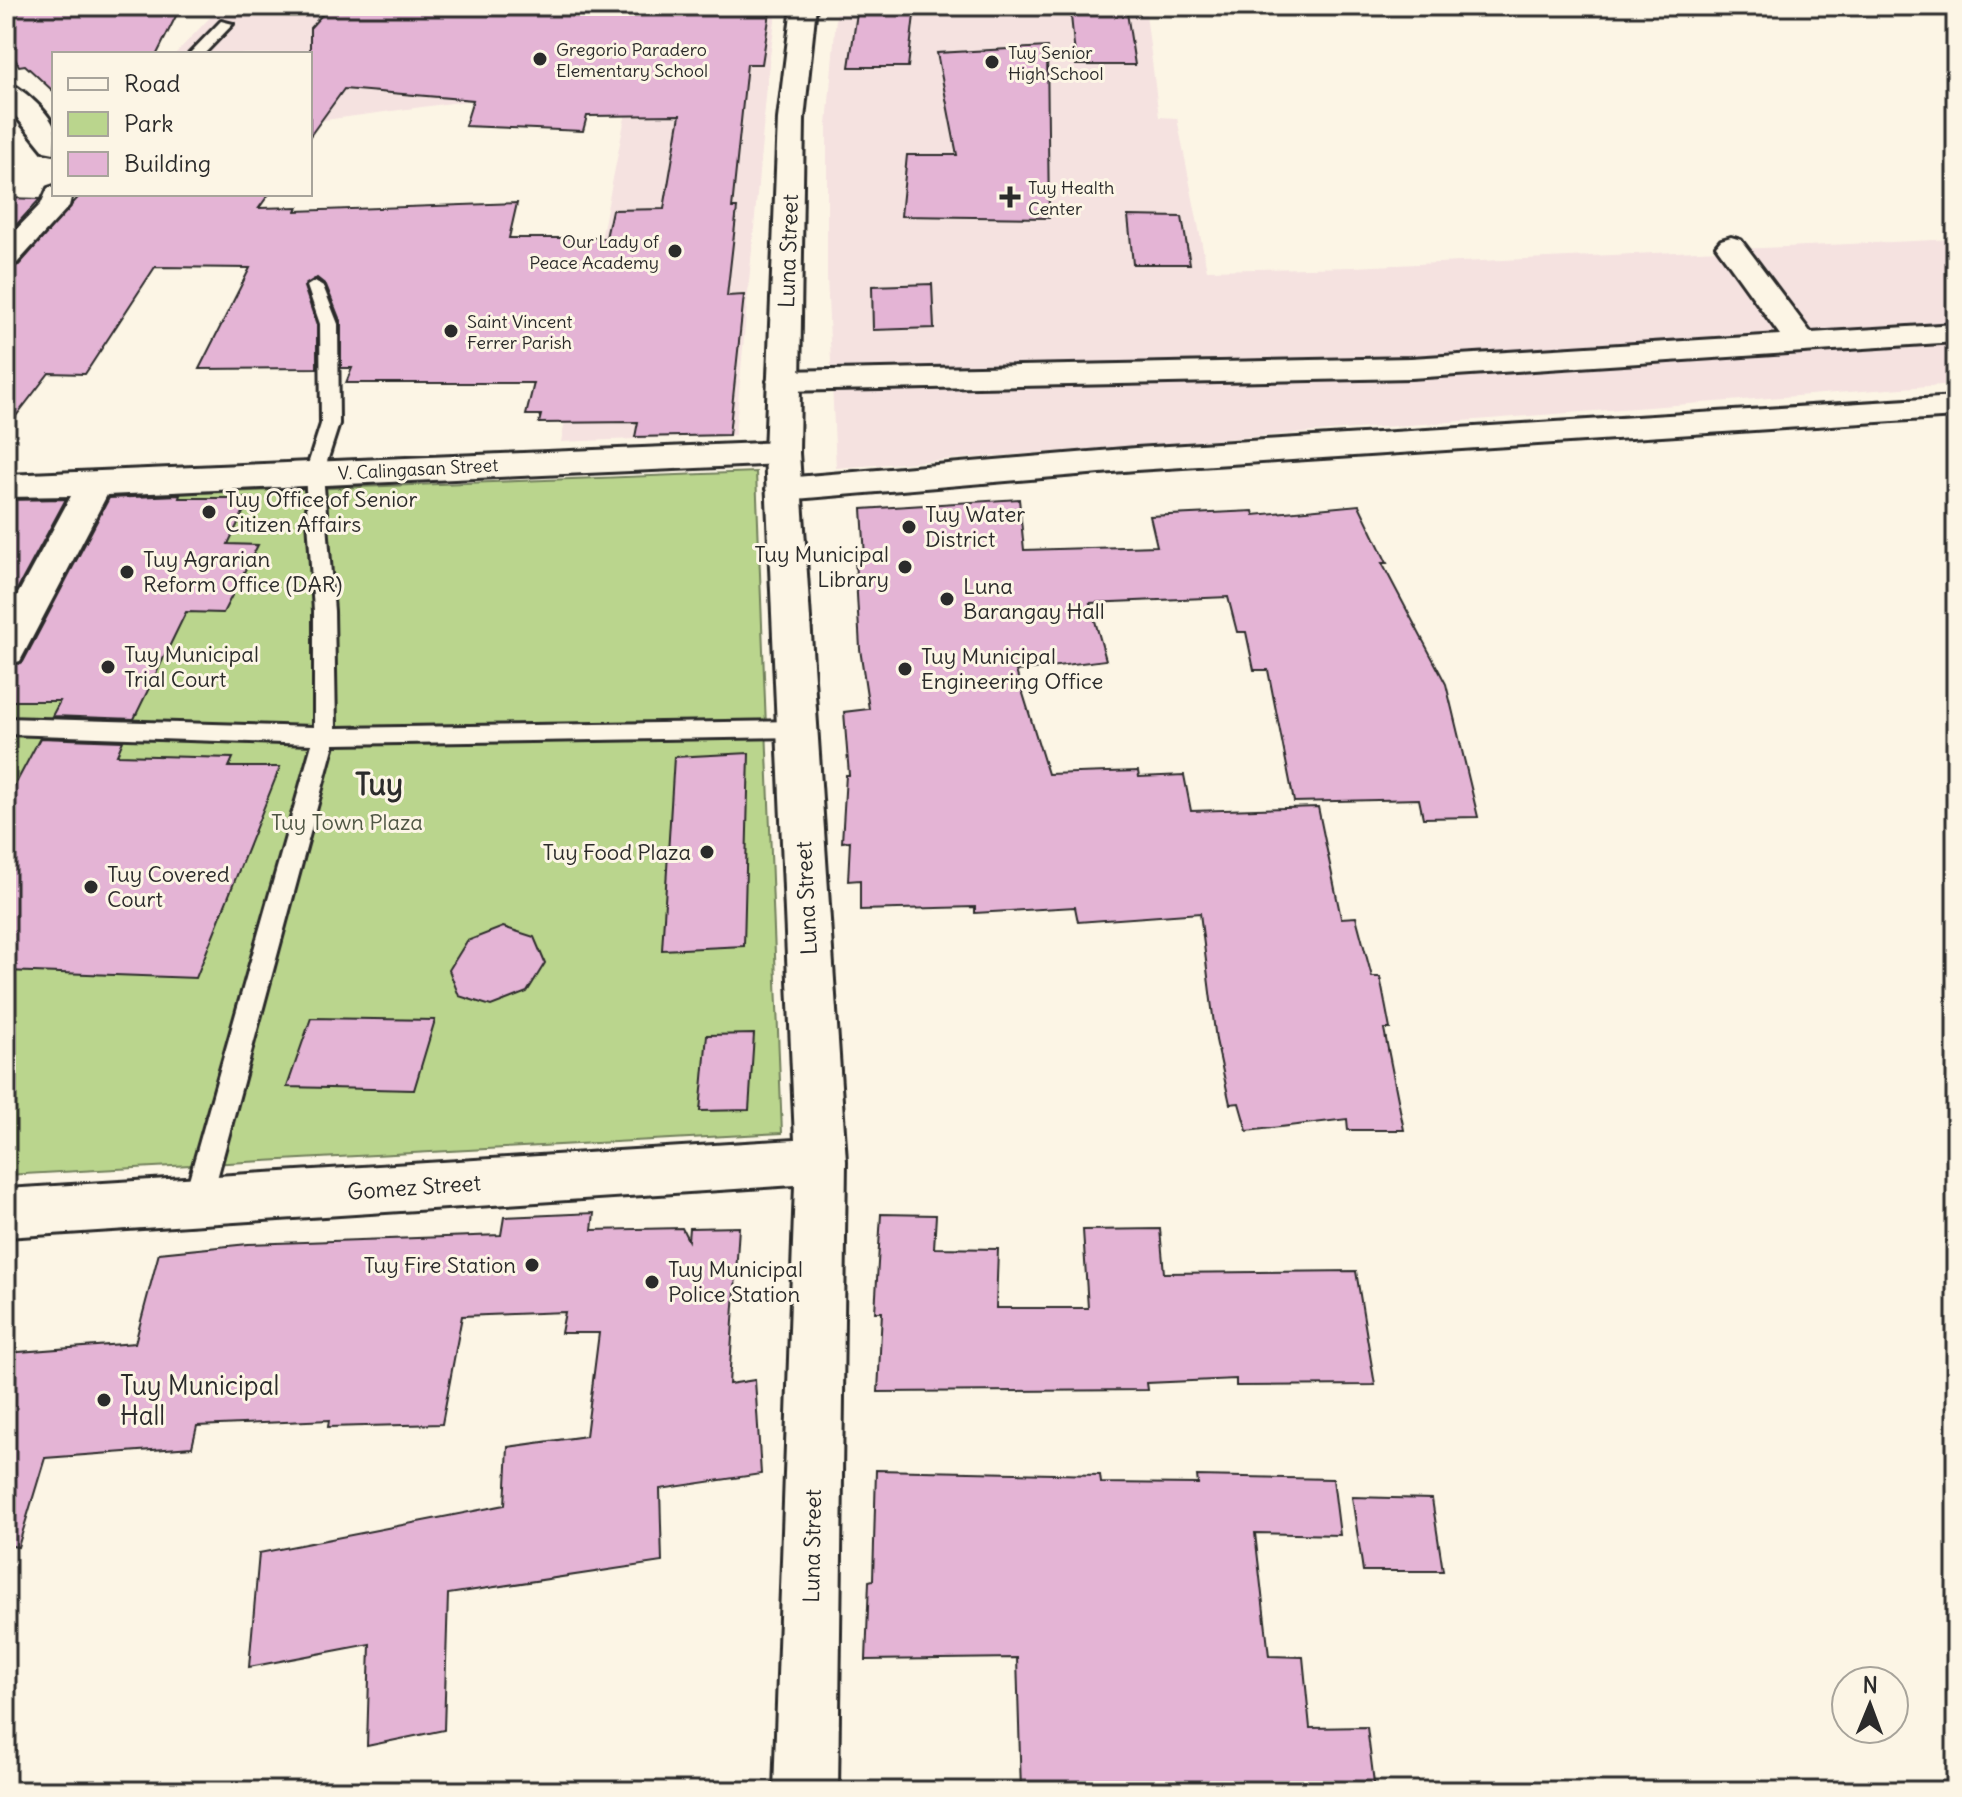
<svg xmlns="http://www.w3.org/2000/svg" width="1962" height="1797" font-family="Delius,sans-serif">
	<rect width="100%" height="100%" fill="#fcf5e5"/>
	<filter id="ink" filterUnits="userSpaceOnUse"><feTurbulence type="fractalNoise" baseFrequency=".0125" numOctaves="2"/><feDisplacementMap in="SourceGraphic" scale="16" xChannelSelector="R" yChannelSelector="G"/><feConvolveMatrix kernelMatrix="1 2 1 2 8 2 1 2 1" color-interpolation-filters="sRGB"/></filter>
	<g filter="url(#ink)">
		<g fill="#f5e2e0">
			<path d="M221,6H777L769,64L735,435L561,442L635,67L533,92L310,122V54H175Z"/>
			<path d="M837,6H1145L1159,117L1177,118L1207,270L1353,267L1956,239V384L836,468L827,277V125Z"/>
		</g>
		<path fill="#bad58d" stroke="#72805c" stroke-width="2" d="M756,472L782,1133L6,1175V714L118,496Z"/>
		<g fill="#e4b4d5" stroke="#2b2b2b" stroke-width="2">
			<path d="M6,6H181L157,54H54V92L25,65L19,66L6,43Z"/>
			<path d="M330,6H771L762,64H747L732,208H737L727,296L744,295L729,435L635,437L638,422L539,423L541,415H526L534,383H346L352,368H341V323L326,285L317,278L304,287L317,325V368L199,369L250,268L155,267L85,374L49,373L6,429V269L19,265L81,194H269L259,208L298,207L296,211L517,203L509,238H606L612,210L664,209L680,115L587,116L583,131L465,126L473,100L344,89L310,136V28Z"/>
			<path d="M858,6H915L908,67H849Z"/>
			<path d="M1070,6H1126L1135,65H1076Z"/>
			<path d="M1047,47L1049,218L901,216L907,155H957L937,53Z"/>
			<path d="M6,198L40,199L6,236Z"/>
			<path d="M1128,216L1182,217L1190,264H1133Z"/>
			<path d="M932,284L934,328L873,330L872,286Z"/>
			<path d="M180,495L179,498H250L228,544L258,545L223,613L186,612L134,719L52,716L60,701H6V668L23,662L109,498Z"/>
			<path d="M66,499L6,610V500Z"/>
			<path d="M1019,499L1024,550L1157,546L1150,516L1253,511L1254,515L1359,505L1387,563H1382L1446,684L1478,817L1423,818L1419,799L1294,802L1268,670H1254L1246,632H1237L1228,597L1090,603L1106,660L1016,671L1048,774L1138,771L1139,777L1184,775L1191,811L1318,807L1341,918L1356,917L1372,977H1380L1390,1029H1384L1404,1130H1348L1347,1119L1247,1131L1239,1103L1230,1104L1216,1040L1200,913L1078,922L1075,907L975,913V907L860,910V880L848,881L850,841L842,842L846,775H849L844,712L869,709L860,649L855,558L865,557L862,509Z"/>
			<path d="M40,738L123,741L117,755L233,758L229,767H280L196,978L6,971V802Z"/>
			<path d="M749,753L744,946L662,950L674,757Z"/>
			<path d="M503,927L534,937L545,963L527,992L491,1006L459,996L449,970L467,941Z"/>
			<path d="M311,1018L435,1020L414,1090L287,1087Z"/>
			<path d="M754,1034L749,1110L700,1111L707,1035Z"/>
			<path d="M594,1213L592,1230L682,1228L688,1240L689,1228L739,1227L729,1384L755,1380L761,1474L660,1489L662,1562L448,1594L444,1730L367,1746L370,1644L249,1667L259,1553L505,1505L508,1447L586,1436L599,1333H561L565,1312L462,1316L442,1424L328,1427L329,1420L197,1426L192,1447L45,1458L18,1547L6,1545V1353L135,1343L159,1253L248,1244L501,1235L504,1217Z"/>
			<path d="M881,1214L936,1215L934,1248L998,1249L996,1308H1088L1083,1230L1160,1229L1164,1273L1356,1271L1375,1385L1236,1386V1379L1147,1383L1148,1390L878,1392L882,1312H875Z"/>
			<path d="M876,1470L1100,1475L1101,1483L1198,1484L1197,1476L1333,1479L1340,1535L1255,1533L1269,1656L1303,1657L1310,1728L1367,1727L1375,1791H1021L1017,1658L866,1660L869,1581L873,1580Z"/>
			<path d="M1352,1497L1432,1499L1443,1571H1363Z"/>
		</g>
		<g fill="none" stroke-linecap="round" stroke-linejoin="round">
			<g stroke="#2b2b2b" stroke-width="6">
				<g id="service">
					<path d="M221,21L233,24L204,54H189Z"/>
					<path d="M315,281L323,286L338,324L339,424L323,474L334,611L336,728L797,721L805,723L808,729L805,735L797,737L334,744L211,1201L207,1210L197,1214L187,1210L183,1201L312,744L6,734V718L314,727V611L305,474L321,424L320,324L307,286Z"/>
				</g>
			</g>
			<g stroke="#2b2b2b" stroke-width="6">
				<g id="minor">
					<path d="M1731,237L1741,240L1811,333L1956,324V342L1411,378L783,391L771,388L767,381L771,374L783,371L1411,358L1780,335L1716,246L1721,240Z"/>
					<path d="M1956,397V417L1136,470L784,500L772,497L766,489L772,481L784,478L1136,448Z"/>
					<path d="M782,442L794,445L799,453L794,461L782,464L107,495L20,661L6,665V616L71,496L6,497V475Z"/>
				</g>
			</g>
			<g stroke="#2b2b2b" stroke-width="6">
				<path id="tertiary" d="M792,6H816L804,119L799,453L846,1161L838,1791H774L795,1185L6,1237V1189L795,1140L765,453L778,119Z"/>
			</g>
			<g stroke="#2b2b2b" stroke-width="6">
				<g id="secondary">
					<path d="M6,82C20,86 49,112 54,127C56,133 54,146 54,153L44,151L6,104Z"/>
					<path d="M54,186V194H72L69,206L17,263L6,266V240L41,204L48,188Z"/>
				</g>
			</g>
			<use href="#service" fill="#fcf5e5" fill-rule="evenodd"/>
			<use href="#minor" fill="#fcf5e5" fill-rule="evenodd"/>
			<use href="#tertiary" fill="#fcf5e5" fill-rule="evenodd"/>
			<use href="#secondary" fill="#fcf5e5" fill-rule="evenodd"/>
		</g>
	</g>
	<g fill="#2b2b2b" stroke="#fcf5e5" stroke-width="3">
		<circle cx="540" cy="59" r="8"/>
		<circle cx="992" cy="62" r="8"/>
		<path d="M1006 185h8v8h8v8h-8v8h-8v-8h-8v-8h8z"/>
		<circle cx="675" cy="251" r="8"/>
		<circle cx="451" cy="331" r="8"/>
		<circle cx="209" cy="512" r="8"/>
		<circle cx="909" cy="527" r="8"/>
		<circle cx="905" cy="567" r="8"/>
		<circle cx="127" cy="572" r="8"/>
		<circle cx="947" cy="599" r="8"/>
		<circle cx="108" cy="667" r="8"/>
		<circle cx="905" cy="669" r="8"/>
		<circle cx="707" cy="852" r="8"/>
		<circle cx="91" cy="887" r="8"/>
		<circle cx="532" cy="1265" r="8"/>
		<circle cx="652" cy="1282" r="8"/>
		<circle cx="104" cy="1400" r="8"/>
	</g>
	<g text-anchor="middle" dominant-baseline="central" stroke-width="6" stroke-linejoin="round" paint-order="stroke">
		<g font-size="18" fill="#2b2b2b" stroke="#fcf5e5" text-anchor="start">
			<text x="556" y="49">Gregorio Paradero<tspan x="556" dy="21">Elementary School</tspan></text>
			<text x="1008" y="52">Tuy Senior<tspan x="1008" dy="21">High School</tspan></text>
			<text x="1028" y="187">Tuy Health<tspan x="1028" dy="21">Center</tspan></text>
			<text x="659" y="241" text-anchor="end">Our Lady of<tspan x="659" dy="21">Peace Academy</tspan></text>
			<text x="467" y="321">Saint Vincent<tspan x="467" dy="21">Ferrer Parish</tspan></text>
		</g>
		<g font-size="18" fill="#2b2b2b" stroke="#fcf5e5">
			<text transform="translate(418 469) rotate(-3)">V. Calingasan Street</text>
		</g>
		<g font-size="22" fill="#2b2b2b" stroke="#fcf5e5">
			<text transform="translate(788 251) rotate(-88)">Luna Street</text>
			<text transform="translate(806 898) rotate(-93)">Luna Street</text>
			<text transform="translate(414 1187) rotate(-4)">Gomez Street</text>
			<text transform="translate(812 1546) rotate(-89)">Luna Street</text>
		</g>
		<g font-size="22" fill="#2b2b2b" stroke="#fcf5e5" text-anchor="start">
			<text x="225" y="499">Tuy Office of Senior<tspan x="225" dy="25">Citizen Affairs</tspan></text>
			<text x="925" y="514">Tuy Water<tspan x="925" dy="25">District</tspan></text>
			<text x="889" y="554" text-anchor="end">Tuy Municipal<tspan x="889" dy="25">Library</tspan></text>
			<text x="143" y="559">Tuy Agrarian<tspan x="143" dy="25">Reform Office (DAR)</tspan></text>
			<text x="963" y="586">Luna<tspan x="963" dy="25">Barangay Hall</tspan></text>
			<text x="124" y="654">Tuy Municipal<tspan x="124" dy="25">Trial Court</tspan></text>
			<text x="921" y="656">Tuy Municipal<tspan x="921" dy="25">Engineering Office</tspan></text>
			<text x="691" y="852" text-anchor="end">Tuy Food Plaza</text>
			<text x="107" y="874">Tuy Covered<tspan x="107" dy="25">Court</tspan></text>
			<text x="516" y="1265" text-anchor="end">Tuy Fire Station</text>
			<text x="668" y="1269">Tuy Municipal<tspan x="668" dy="25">Police Station</tspan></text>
		</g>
		<g font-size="22" fill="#4f5644" stroke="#fcf5e5">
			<text x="347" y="822">Tuy Town Plaza</text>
		</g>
		<g font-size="26" fill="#2b2b2b" stroke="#fcf5e5" text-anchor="start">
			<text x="120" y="1385">Tuy Municipal<tspan x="120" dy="30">Hall</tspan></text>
		</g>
		<g font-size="30" font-weight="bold" fill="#2b2b2b" stroke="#fcf5e5">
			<text x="379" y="784">Tuy</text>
		</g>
	</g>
	<rect width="1962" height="1797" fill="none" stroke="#fcf5e5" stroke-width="32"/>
	<rect x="16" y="16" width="1930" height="1765" fill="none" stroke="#2b2b2b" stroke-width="3" filter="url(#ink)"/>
	<rect x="52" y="52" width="260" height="144" fill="#fcf5e5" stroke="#a8a49b" stroke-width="2"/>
	<rect x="68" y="78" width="40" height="12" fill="#fcf5e5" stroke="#a8a49b" stroke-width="2"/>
	<text x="124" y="92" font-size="24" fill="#2b2b2b">Road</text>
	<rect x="68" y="112" width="40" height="24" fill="#bad58d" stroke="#a8a49b" stroke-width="2"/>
	<text x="124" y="132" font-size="24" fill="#2b2b2b">Park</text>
	<rect x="68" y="152" width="40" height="24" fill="#e4b4d5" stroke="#a8a49b" stroke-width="2"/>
	<text x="124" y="172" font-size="24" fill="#2b2b2b">Building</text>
	<g transform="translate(1870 1705) rotate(1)"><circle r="38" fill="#fcf5e5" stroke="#a8a49b" stroke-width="2"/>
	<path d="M0-6L14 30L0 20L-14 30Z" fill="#2b2b2b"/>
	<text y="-12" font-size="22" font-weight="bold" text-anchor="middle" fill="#2b2b2b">N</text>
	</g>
</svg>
